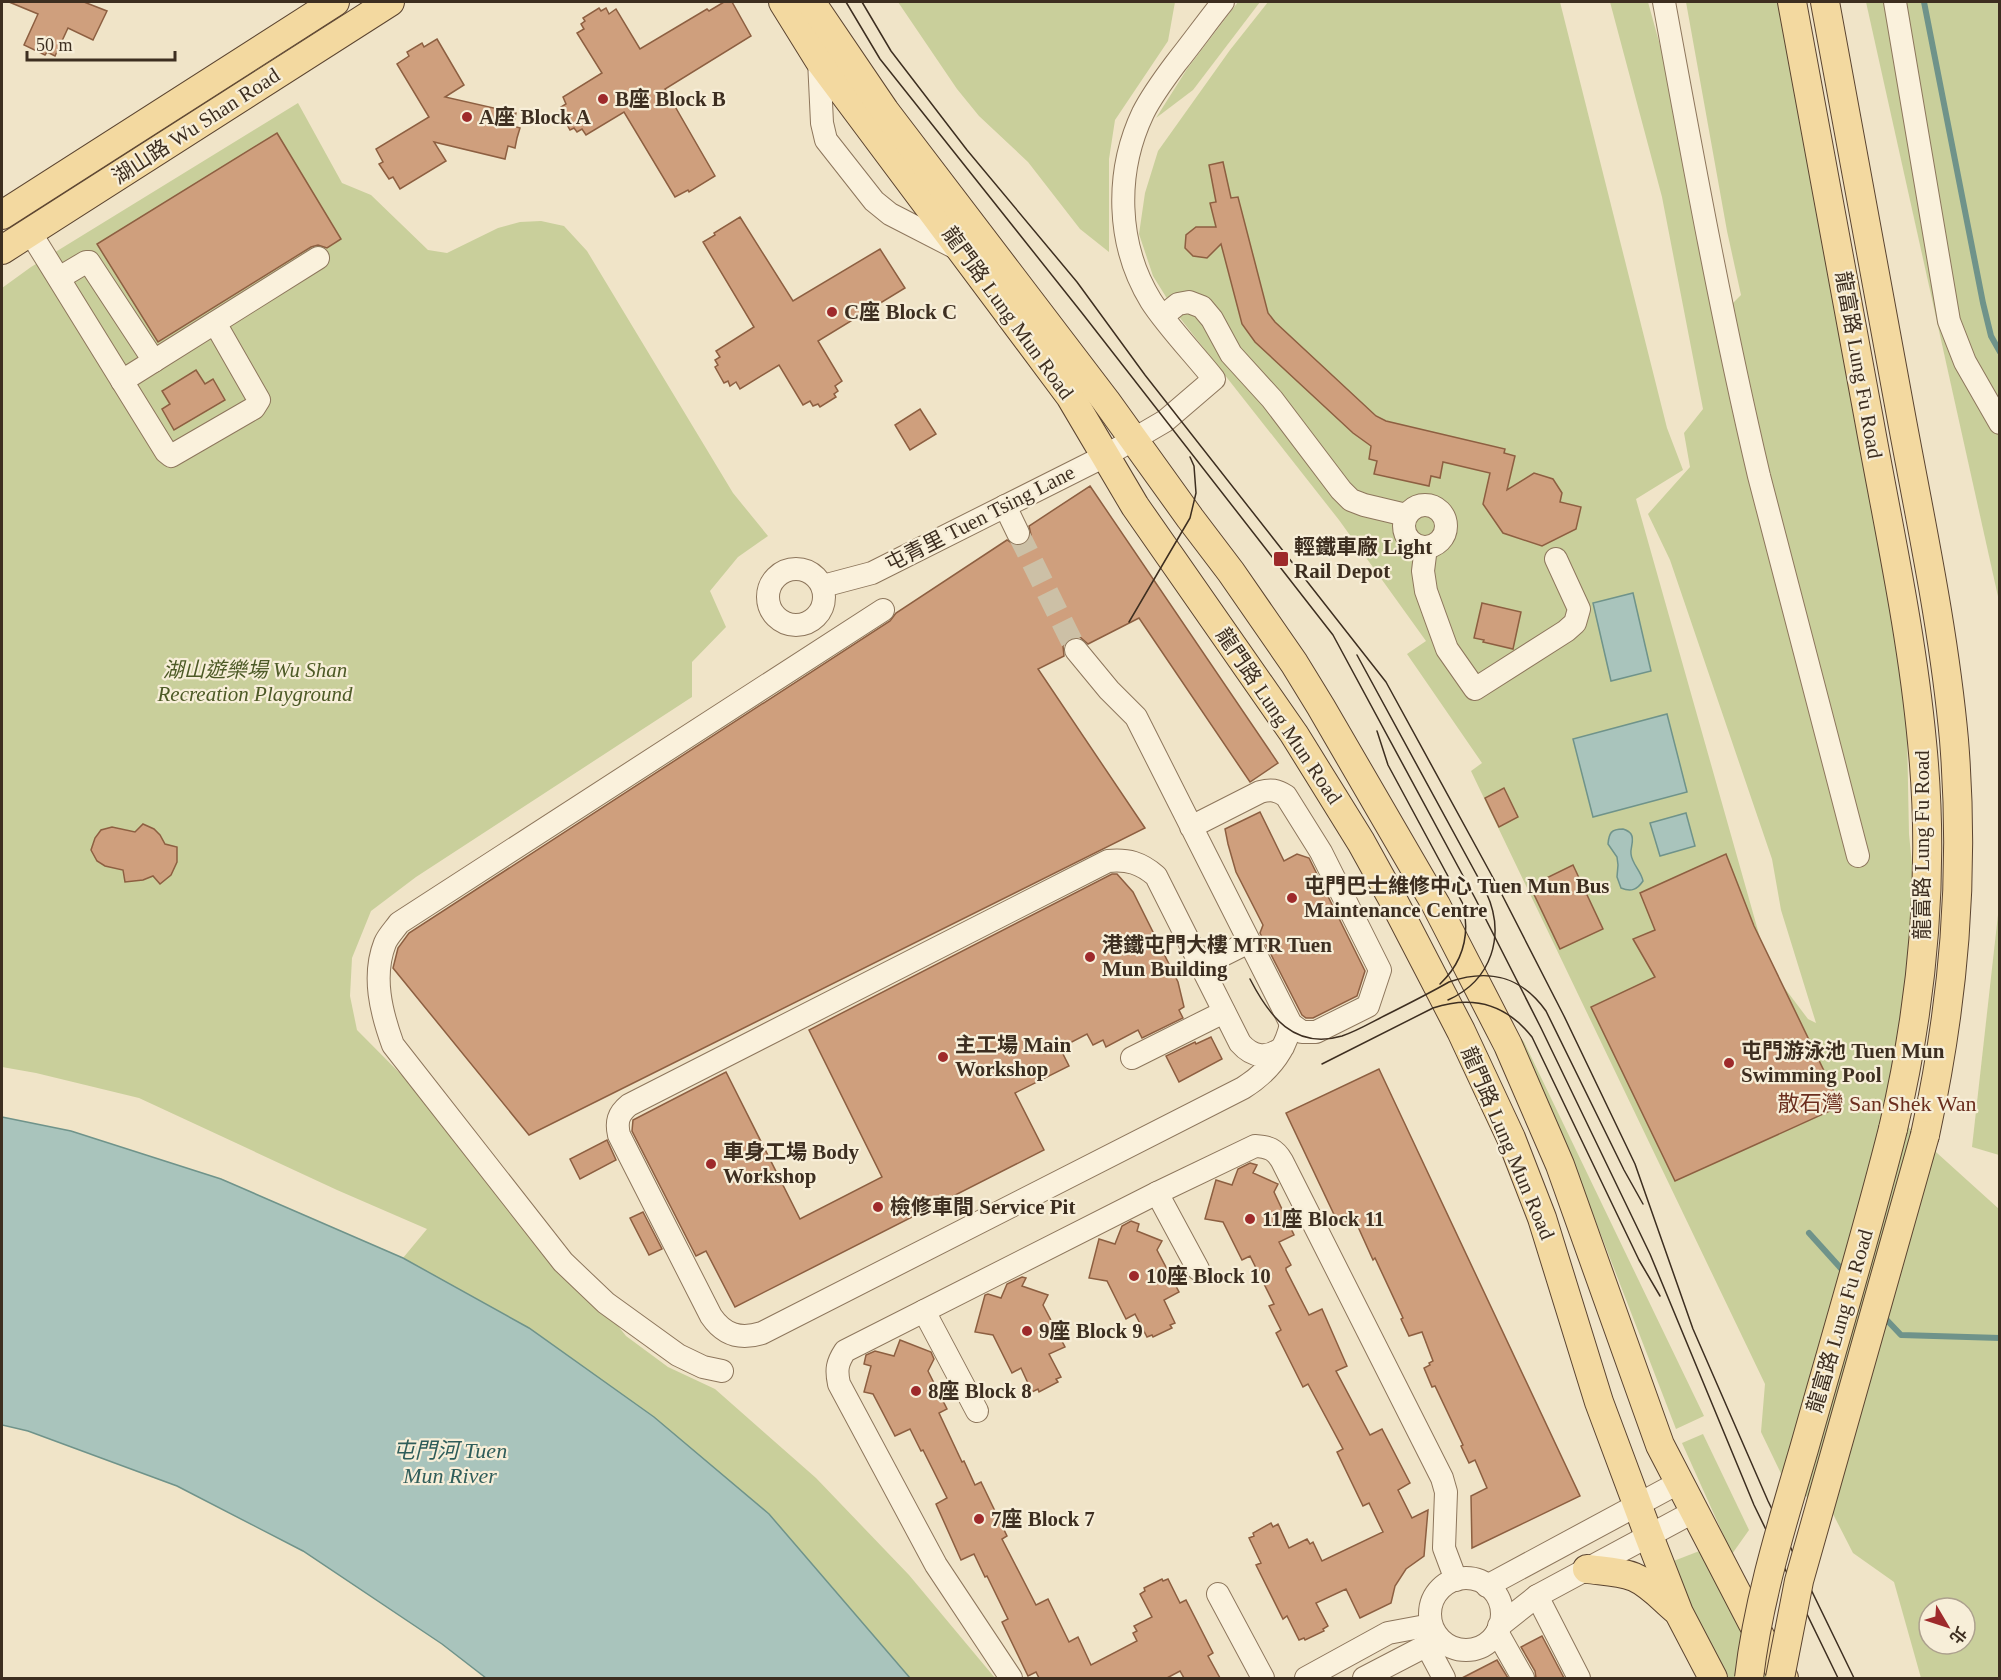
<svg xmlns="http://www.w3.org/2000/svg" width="2001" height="1680" font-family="'Times New Roman','Noto Sans TC',serif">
	<rect width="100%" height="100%" fill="#f0e4c8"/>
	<g fill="#c9cf9b" fill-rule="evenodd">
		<path d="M898,2H1175L1168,41L1115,120L1109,159V252L1080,229L1028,162L979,116L957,89Z"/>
		<path d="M1238,2H1260L1193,90L1156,118L1187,69Z"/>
		<path d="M1268,2H1560L1667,428L1683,470L1636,499L1768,966L1808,1019L1816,1023L1781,910L1772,859L1670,560L1648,514L1690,467L1684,433L1703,409L1662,197L1610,2H1648L1672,89L1722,314L1741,295L1727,231L1686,2H1782L1819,192L1827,272L1876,485L1889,563L1907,733L1909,834L1919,937L1885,1106L1999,1209V1678H1921L1894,1582L1853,1553L1832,1512L1786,1484L1761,1432L1765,1384L1471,771L1482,763L1407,654L1426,641L1339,520L1176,313L1153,276L1139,234L1145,193L1158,151L1230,50ZM1929,1608H1965V1644H1929Z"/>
		<path d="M1866,2H1999V601Z"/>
		<path d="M298,103L342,183L371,195L428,250L447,253L498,228L520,222L541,221L564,226L587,251L733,493L768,536L738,557L710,591L726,627L692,662V697L416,877L371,911L352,958L350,996L357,1030L486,1160L626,1336L668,1367L715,1389L816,1478L909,1575L995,1678H910L769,1514L654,1418L529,1329L403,1258L427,1229L337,1190L139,1098L36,1073L2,1067V288L31,267Z"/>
		<path d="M1999,906V1155L1972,1147Z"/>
		<path d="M1517,1033L1524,1042L1704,1416L1676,1429L1586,1196Z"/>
		<path d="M1703,1434L1749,1530L1732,1554L1682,1443Z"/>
		<path d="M1702,1550L1770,1678H1726L1712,1652L1671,1562Z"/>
	</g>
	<g fill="#a9c4bc" stroke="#6f938a" stroke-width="1.5">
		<path d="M1633,593L1651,671L1611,681L1593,603Z"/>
		<path d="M1667,714L1687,792L1593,817L1573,739Z"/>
		<path d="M1686,813L1695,846L1660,856L1650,823Z"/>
		<path d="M1623,829C1626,830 1629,831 1631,834C1635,840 1630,847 1631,854C1632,864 1641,871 1643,881C1637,890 1631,892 1621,888L1617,877L1618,865L1617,857L1608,844C1609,833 1611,829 1623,829Z"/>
		<path d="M2,1117L71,1131L221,1179L403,1258L529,1328L654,1417L769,1514L910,1678H486L442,1644L303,1551L177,1486L28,1431L2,1425Z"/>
	</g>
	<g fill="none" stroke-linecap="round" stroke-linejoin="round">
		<g stroke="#6f938a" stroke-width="6">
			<path d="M1924,2L1983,303L1991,336L2000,352"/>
			<path d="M1809,1233L1846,1274"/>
			<path d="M1883,1316L1901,1335L2000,1338"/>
		</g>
	</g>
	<g fill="#cf9f7d" stroke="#8d5f41" stroke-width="1.5">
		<path d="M9,2H84L107,11L93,40L68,28L55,56L47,52L45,55L24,45L38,14Z"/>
		<path d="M724,2H732L751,36L665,89L715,176L689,192L688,190L675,197L624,112L586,135L582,129L577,132L574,128L570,130L561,114L564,112L561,107L566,104L563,97L602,73L577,33L584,29L581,24L585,21L583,18L599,8L601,11L606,8L609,14L616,9L640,49L707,9L709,11Z"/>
		<path d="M437,39L464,85L445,97L516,113L513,126L520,128L517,138L515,148L508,146L505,159L434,142L446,161L400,189L393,177L389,179L379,164L383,162L376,149L429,117L397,64L409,56L407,52L422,43L424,47Z"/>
		<path d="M277,133L341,239L327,248L318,245L311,247L158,342L97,244Z"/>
		<path d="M1223,162L1231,198L1238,197L1268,313L1275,322L1376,416L1386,421L1505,449L1504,453L1515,456L1507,490L1534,473L1553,479L1562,493L1560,502L1581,507L1576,529L1542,546L1503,533L1483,504L1490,473L1443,462L1440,478L1431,476L1429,486L1374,474L1377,461L1369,459L1371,446L1353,433L1255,342L1242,324L1221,244L1207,258L1193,256L1185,248L1186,235L1196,227H1216L1210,203L1216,202L1209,165Z"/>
		<path d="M740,217L793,301L880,249L905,288L818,341L842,381L835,386L838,391L834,394L836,397L820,407L818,404L813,406L810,401L803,405L779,365L740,389L736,382L730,386L728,381L724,383L715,367L718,365L715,360L720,357L716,351L754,327L703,242L715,235L714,233Z"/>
		<path d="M196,370L205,384L213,379L225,400L174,430L162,409L170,404L162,391Z"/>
		<path d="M920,409L936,434L910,450L895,425Z"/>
		<path d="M1090,486L1278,763L1250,782L1139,618L1088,644L1080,637H1074L1068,639L1063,646L1064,656L1038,669L1145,828L529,1135L393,968L398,948L409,933L890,621L896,613L1007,540L1016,546L1024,545L1029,541L1031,535L1029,526Z"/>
		<path d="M1482,603L1521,612L1513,649L1483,642L1484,640L1474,638Z"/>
		<path d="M1504,788L1518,817L1499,827L1485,798Z"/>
		<path d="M1260,812L1284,861L1297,854L1309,858L1365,971L1357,996L1313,1018H1306L1302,1015L1260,933L1263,925L1236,872L1228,844L1225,829Z"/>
		<path d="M143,824L154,829L160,835L165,844L177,847V862L171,875L160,884L153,876L143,880L125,882L123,870L105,866L97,861L91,850L95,838L101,830L112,827L135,832Z"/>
		<path d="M1726,854L1754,926L1841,1106L1675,1181L1591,1007L1655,977L1633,939L1655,930L1640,893Z"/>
		<path d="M1573,865L1603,929L1560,949L1530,886Z"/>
		<path d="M1112,874H1117L1133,892L1178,982L1184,1007L1179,1010L1183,1018L1142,1038L1138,1030L1106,1047L1103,1040L1093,1045L1087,1034L1060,1048L1069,1066L1015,1093L1044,1150L735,1307L706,1251L696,1256L632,1131L633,1120L726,1072L800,1219L882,1177L809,1030Z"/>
		<path d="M1211,1037L1222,1059L1179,1082L1166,1056L1195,1042L1196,1044Z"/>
		<path d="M1379,1069L1580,1496L1472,1548L1471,1496L1487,1488L1475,1460L1469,1463L1461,1446L1463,1445L1435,1386L1432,1387L1424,1368L1430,1365L1429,1363L1433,1361L1422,1332L1409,1336L1401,1319L1403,1318L1375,1258L1373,1260L1354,1218L1339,1225L1286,1113Z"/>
		<path d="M607,1140L616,1160L580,1179L570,1159Z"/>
		<path d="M1250,1163L1257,1165L1253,1173L1278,1184L1274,1192L1294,1235L1279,1242L1291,1265L1286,1268V1270L1309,1315L1322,1309L1347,1366L1336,1371L1370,1435L1382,1429L1410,1483L1398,1490L1412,1518L1428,1510L1424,1556L1406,1569L1395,1586L1391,1603L1360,1618L1346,1589L1316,1603L1328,1626L1323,1629L1324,1631L1305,1640L1304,1638L1299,1640L1287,1616L1283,1619L1256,1565L1261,1563L1249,1538L1254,1536L1253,1533L1271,1523L1273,1527L1278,1524L1289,1548L1307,1539L1310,1544L1313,1542L1322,1561L1383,1532L1369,1503L1363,1506L1337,1452L1343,1449L1308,1384L1303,1387L1276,1333L1281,1330L1269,1306L1274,1304L1250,1256L1242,1260L1223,1222L1205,1219L1216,1180L1232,1185L1238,1169Z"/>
		<path d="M643,1212L662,1249L649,1255L630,1218Z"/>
		<path d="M1131,1221L1139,1224L1137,1231L1162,1241L1157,1250L1179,1292L1164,1300L1175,1323L1170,1325L1172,1328L1153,1337L1152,1335L1147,1337L1135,1314L1126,1319L1107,1281L1089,1278L1099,1239L1115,1244L1122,1226Z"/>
		<path d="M1022,1277L1026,1278L1022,1286L1048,1295L1043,1305L1065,1347L1049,1354L1061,1377L1056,1379L1058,1382L1039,1392L1038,1389L1032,1392L1021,1368L1012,1373L993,1335L975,1332L985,1295L988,1294L1001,1298L1007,1284Z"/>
		<path d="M900,1340L931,1352L934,1359L928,1371L947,1409L939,1413L962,1462L964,1461L975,1485L981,1482L1007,1536L1002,1539L1036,1605L1048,1599L1069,1642L1078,1637L1091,1665L1137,1641L1133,1633L1137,1631L1134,1626L1152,1617L1140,1594L1145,1591L1144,1588L1162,1579L1163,1581L1168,1579L1180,1603L1186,1600L1213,1653L1208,1656L1220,1678H1184L1180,1671L1167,1678H1039L1036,1672L1028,1676L1002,1622L1008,1619L987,1576L985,1577L974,1554L961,1560L936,1504L947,1498L923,1450L921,1451L910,1429L895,1436L873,1394L864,1392L871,1366L864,1364L866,1355L875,1351L894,1356Z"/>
		<path d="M1542,1636L1564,1678H1536L1535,1671L1521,1647Z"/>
		<path d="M1497,1660L1508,1678H1462Z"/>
	</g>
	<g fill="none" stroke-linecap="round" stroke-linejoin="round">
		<path stroke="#ccc0a6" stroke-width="22" stroke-dasharray="22 11" stroke-linecap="butt" d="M1018,533L1076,650"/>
		<g stroke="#8d765c" stroke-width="24">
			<g id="minor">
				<path d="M1664,2C1693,160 1722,319 1759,476L1858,856"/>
				<path d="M1895,2L1949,321L1965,362L2000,423"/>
				<path d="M819,60L822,123L826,140L874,201L890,214L958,249"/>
				<path d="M30,232L166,452L171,456L254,408L259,400L215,323"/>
				<path d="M59,278L86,262H89L154,361"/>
				<path d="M1163,316L1178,304L1189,302L1202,307L1212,319L1231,354L1272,399L1341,490L1351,500L1364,505L1406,515"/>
				<path d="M122,381L318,258"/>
				<circle cx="1425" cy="526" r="21"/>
				<path d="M1005,506L1018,533"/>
				<path d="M1426,547L1423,571L1426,591L1435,616L1447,649L1475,689L1566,631L1575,623L1579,609L1556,559"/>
				<circle cx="796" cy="597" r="28"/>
				<path d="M823,586L872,573L1105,456L1165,421L1214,379C1195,355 1167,326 1151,301C1116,244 1115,172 1143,113C1152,95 1164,79 1176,63C1192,43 1207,22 1223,2"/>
				<path d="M1076,650L1109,690L1136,717L1291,1024L1302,1032H1316L1368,1006L1380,970L1321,852L1286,796C1277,790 1271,789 1260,792L1191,827"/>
				<path d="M1201,966L1249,942"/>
				<path d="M1283,1047C1268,1059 1253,1058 1240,1043L1156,876C1141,863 1128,859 1108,861L629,1105C618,1114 616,1122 619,1135L711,1316C724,1335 740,1340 762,1333L1243,1088C1267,1073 1285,1052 1291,1024"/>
				<path d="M1132,1058L1224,1012"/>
				<path d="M1157,1193L1198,1269"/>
				<path d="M924,1311L977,1411"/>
				<path d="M722,1371L703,1367L678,1355L606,1303L563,1262L393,1045C381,1012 372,976 385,943C388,936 395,929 399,923L883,610"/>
				<circle cx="1466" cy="1614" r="36"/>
				<path d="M1487,1586L1680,1482"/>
				<path d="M1218,1594L1263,1678"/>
				<path d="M1537,1596L1579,1678"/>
				<path d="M1499,1626L1537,1596L1695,1511"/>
				<path d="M1497,1632L1523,1678"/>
				<path d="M1427,1646L1444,1678"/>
				<path d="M1011,1678L936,1565L839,1384C836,1370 837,1363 845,1351L1157,1193L1255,1146C1269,1147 1275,1149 1282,1161L1442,1478L1446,1492L1444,1548L1456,1580"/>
				<path d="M1306,1678L1388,1633L1431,1625"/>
				<path d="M1364,1678L1439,1639"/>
			</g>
		</g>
		<g stroke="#5b4430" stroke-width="30">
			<g id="major">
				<path d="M783,2L819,60L1070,396L1135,506L1294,734L1361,842L1392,898L1461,1031L1511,1138L1542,1218L1599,1402L1649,1536L1679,1613L1713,1678"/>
				<path d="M811,2L885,111L1106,401L1190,518L1231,572L1294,663L1321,707L1436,905L1508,1045L1560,1165L1660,1445L1752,1622L1784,1678"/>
				<path d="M1792,2C1818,143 1844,284 1870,425C1889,530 1912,635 1922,742C1935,871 1923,1002 1893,1129"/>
				<path d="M1825,2C1850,138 1875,274 1900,410C1920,519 1944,629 1954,740C1965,875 1954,1002 1925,1135"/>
				<path d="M2,215L335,2"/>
				<path d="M2,250L390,2"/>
				<path d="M1587,1569C1602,1571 1619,1571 1634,1577C1650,1584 1662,1598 1675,1609"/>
			</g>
		</g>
		<use href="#minor" stroke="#faf1dc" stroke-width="22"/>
		<use href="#major" stroke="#f3d9a0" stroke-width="28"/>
		<g stroke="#3d2e20" stroke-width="1.5">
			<path d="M846,2L880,59L1082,313L1333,635L1475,898L1541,1028L1650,1254L1754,1505L1838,1678"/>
			<path d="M862,2L891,51L967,150L1077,282L1145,375L1386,682L1497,885L1564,1016L1635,1164L1693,1329L1768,1501L1854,1678"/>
			<path d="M1129,622L1190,518L1196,493L1194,466L1190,457"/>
			<path d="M1357,655L1486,892C1506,935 1492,980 1448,1000"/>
			<path d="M1377,731L1388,765L1463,904C1470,934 1463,962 1440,984"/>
			<path d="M1250,979C1269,1016 1294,1050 1342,1036C1357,1031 1370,1023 1384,1016C1406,1005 1428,994 1449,982C1489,968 1521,976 1546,1011L1624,1170L1643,1204"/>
			<path d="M1322,1064L1433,1008C1472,995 1506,1004 1532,1037L1639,1260L1660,1296"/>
		</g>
		<g stroke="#5b4430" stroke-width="30" stroke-linecap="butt">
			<g id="major-bridge">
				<path d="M1749,1678C1758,1600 1782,1524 1804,1449C1834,1342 1866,1236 1893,1129"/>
				<path d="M1780,1678L1799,1581L1925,1135"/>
			</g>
		</g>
		<use href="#major-bridge" stroke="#f3d9a0" stroke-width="28"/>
	</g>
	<g fill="#9e2a2b" stroke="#f7eed8" stroke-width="2">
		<circle cx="603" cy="99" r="6"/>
		<circle cx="467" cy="117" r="6"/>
		<circle cx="832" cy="312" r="6"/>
		<rect x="1273" y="551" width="16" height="16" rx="3"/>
		<circle cx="1292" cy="898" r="6"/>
		<circle cx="1090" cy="957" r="6"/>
		<circle cx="943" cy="1057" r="6"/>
		<circle cx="1729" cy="1063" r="6"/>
		<circle cx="711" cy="1164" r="6"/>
		<circle cx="878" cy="1207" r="6"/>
		<circle cx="1250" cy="1219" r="6"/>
		<circle cx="1134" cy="1276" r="6"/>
		<circle cx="1027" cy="1331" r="6"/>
		<circle cx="916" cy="1391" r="6"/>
		<circle cx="979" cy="1519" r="6"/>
	</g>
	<g text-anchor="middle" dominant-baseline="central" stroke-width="4.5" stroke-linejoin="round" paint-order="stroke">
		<g font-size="21" font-weight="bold" fill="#3d2e20" stroke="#f7eed8" text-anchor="start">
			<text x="615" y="99">B座 Block B</text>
			<text x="479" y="117">A座 Block A</text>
			<text x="844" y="312">C座 Block C</text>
			<text x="1294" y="547">輕鐵車廠 Light<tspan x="1294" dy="24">Rail Depot</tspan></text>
			<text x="1304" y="886">屯門巴士維修中心 Tuen Mun Bus<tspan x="1304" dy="24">Maintenance Centre</tspan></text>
			<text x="1102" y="945">港鐵屯門大樓 MTR Tuen<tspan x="1102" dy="24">Mun Building</tspan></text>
			<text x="955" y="1045">主工場 Main<tspan x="955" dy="24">Workshop</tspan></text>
			<text x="1741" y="1051">屯門游泳池 Tuen Mun<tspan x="1741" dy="24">Swimming Pool</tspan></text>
			<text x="723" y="1152">車身工場 Body<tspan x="723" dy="24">Workshop</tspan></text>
			<text x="890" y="1207">檢修車間 Service Pit</text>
			<text x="1262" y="1219">11座 Block 11</text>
			<text x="1146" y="1276">10座 Block 10</text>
			<text x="1039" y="1331">9座 Block 9</text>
			<text x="928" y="1391">8座 Block 8</text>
			<text x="991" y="1519">7座 Block 7</text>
		</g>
		<g font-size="21" fill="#3d2e20" stroke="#f7eed8">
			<text transform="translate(196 126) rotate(-33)">湖山路 Wu Shan Road</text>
			<text transform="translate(1008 313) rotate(54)">龍門路 Lung Mun Road</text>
			<text transform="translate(1859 365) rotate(80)">龍富路 Lung Fu Road</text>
			<text transform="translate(980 518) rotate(-27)">屯青里 Tuen Tsing Lane</text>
			<text transform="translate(1279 716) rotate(56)">龍門路 Lung Mun Road</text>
			<text transform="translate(1922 845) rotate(-90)">龍富路 Lung Fu Road</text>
			<text transform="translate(1508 1143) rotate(67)">龍門路 Lung Mun Road</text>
			<text transform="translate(1840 1321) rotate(-74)">龍富路 Lung Fu Road</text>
		</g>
		<g font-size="21" font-style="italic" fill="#4d5a26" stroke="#f7eed8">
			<text x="255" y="670">湖山遊樂場 Wu Shan<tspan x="255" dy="24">Recreation Playground</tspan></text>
		</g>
		<g font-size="22" fill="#6b2e1e" stroke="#f7eed8">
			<text x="1877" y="1103">散石灣 San Shek Wan</text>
		</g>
		<g font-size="22" font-style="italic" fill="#2f5d5a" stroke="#f7eed8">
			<text x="450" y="1450">屯門河 Tuen<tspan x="450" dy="25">Mun River</tspan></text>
		</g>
	</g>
	<rect width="2001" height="1680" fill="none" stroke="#3d2e20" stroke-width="6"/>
	<g transform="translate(1947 1626) rotate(129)"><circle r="28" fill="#f7eed8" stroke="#ada18e" stroke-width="1.5"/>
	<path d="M0-4.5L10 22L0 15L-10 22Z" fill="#9e2a2b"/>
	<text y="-9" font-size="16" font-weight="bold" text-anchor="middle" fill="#3d2e20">北</text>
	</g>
	<path d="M27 51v9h148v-9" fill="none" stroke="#3d2e20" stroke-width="3"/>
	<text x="36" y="51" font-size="18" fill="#3d2e20" stroke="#f7eed8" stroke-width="4.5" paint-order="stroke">50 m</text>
</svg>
